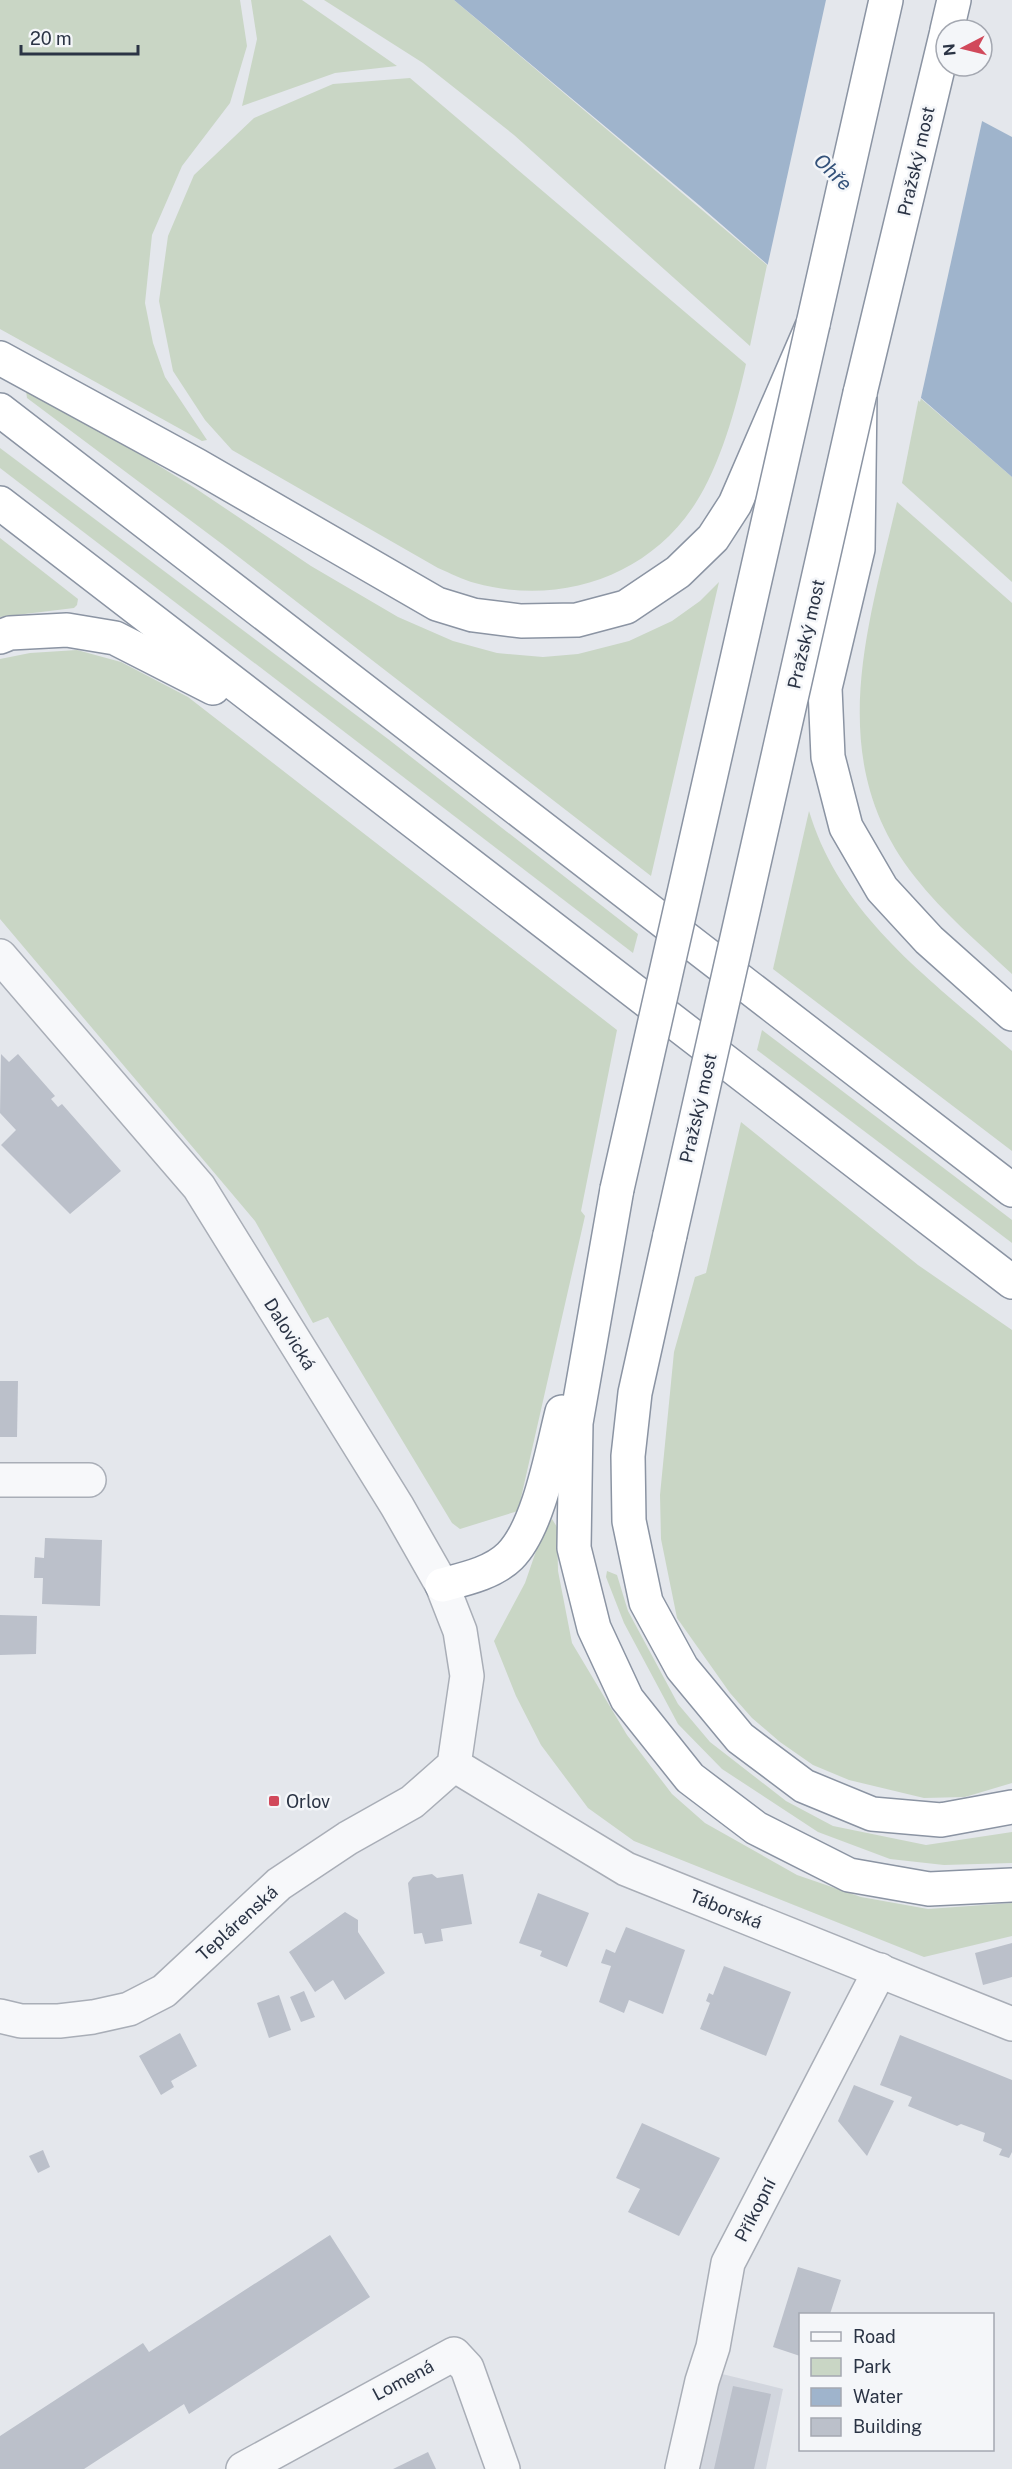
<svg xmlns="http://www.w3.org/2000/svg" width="1012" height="2469" font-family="'Public Sans',sans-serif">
	<rect width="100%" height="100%" fill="#e4e7ec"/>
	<path fill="#d2d6de" d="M718,2373L783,2389L766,2469H695Z"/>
	<g fill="#c9d6c5">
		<path d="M0,0H240L247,46L230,103L182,166L152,235L145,303L153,343L165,377L207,440L202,441L0,329Z"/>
		<path d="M251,0H302L397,66L335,73L242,106L257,39Z"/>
		<path d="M324,0H454L767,265L750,346L514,135L423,63Z"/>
		<path d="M410,78L746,364C736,408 720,466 695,504C647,578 558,606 475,583C463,580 450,573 438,568L232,450L205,420L173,371L159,301L168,236L194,175L254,118L333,84Z"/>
		<path d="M31,387L195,488L311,566L398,617L453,641L497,653L543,657L578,654L629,641L672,621L700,601L719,582L651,876L222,544L27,398L26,391Z"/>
		<path d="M919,397L1012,477V582L902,483Z"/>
		<path d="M0,448L388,739L638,934L633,953L0,468Z"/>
		<path d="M897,502L1012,603V974C979,943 943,913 915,877C823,761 867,631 897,502Z"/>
		<path d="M0,538L78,599L77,605L74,608L0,617Z"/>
		<path d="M77,650L121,662L188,697L617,1030L581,1211L585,1216L518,1511L460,1529L452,1523L328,1317L313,1323L255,1221L0,919V659L30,653Z"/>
		<path d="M809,811C841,918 932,980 1012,1051V1151L773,969Z"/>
		<path d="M762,1030L1012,1220V1243L757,1050Z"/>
		<path d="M741,1122L918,1265L1012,1330V1783L965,1797L924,1798L849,1780L813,1765L780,1742L752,1718L730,1693L677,1618L661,1539L660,1495L674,1352L695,1277L706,1273Z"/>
		<path d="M552,1519L557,1527L558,1571L572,1643L627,1735L672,1794L705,1823L797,1875L861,1897L928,1909L1012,1903V1936L924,1957L634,1841L588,1808L541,1745L516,1696L494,1641L525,1583L544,1528Z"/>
		<path d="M607,1571L617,1575L628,1611L678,1704L710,1742L786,1801L833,1826L926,1845L1012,1832V1863L944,1865L890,1859L818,1832L722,1769L678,1724L624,1623L606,1577Z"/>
	</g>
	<path fill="#9fb4cc" d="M454,0H841L982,121L1012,137V477L699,205Z"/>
	<path fill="#e4e7ec" d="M826,0H845L983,117L920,402L767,268Z"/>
	<g fill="#bbc0ca">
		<path d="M1,1054L9,1062L18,1054L55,1096L51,1099L58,1107L62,1104L121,1171L70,1214L1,1145L16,1130L0,1113Z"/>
		<path d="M0,1381H18L17,1437H0Z"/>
		<path d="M45,1538L102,1540L100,1606L42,1604L43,1578H34L35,1557L44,1558Z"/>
		<path d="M0,1615L37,1616L36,1654L0,1655Z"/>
		<path d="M432,1874L437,1878L463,1874L472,1924L441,1929L443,1941L425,1944L422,1933L414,1934L408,1883L413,1877Z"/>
		<path d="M538,1893L589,1913L567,1967L540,1956L542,1951L519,1943Z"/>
		<path d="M345,1912L358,1920V1932L385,1973L345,2000L333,1980L315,1992L289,1952Z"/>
		<path d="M626,1927L685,1950L663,2014L629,2000L624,2013L599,2002L611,1966L601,1963L606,1949L615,1953Z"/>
		<path d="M1012,1943V1977L983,1985L975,1953Z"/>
		<path d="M724,1966L791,1992L766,2056L700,2029L710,2003L706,2001L709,1993L713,1995Z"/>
		<path d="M304,1991L315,2017L301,2022L290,1997Z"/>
		<path d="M279,1995L291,2030L269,2038L257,2003Z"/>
		<path d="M180,2033L197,2066L171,2081L174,2087L161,2095L139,2056Z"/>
		<path d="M900,2035L1012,2080V2152L1009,2158L999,2155L1002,2149L983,2141L985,2133L961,2124L957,2126L908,2106L912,2097L880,2085Z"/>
		<path d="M854,2085L894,2101L867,2156L838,2121Z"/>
		<path d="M642,2123L720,2158L679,2236L628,2212L640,2189L616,2178Z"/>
		<path d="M43,2150L50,2167L38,2173L29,2156Z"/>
		<path d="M330,2235L370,2297L189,2414L184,2404L84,2469H0V2436L143,2343L149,2352Z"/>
		<path d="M798,2267L841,2280L830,2314H800V2356L773,2347Z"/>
		<path d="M733,2386L771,2394L754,2469H714Z"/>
		<path d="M428,2452L436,2469H393Z"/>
	</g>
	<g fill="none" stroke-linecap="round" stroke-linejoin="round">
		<g stroke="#a9aeb7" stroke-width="36">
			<g id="minor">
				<path d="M0,1480H89"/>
				<path d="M454,1765L626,1869L1012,2024"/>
				<path d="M243,2469L454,2354L467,2368L503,2469"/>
				<path d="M682,2469L702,2381L713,2347L728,2263L880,1970"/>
			</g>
		</g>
		<g stroke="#a9aeb7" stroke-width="36">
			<path id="tertiary" d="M0,956L199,1187L397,1506L442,1585L460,1631L467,1676L454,1765L412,1802L348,1838L279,1884L164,1991L129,2009L93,2017L59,2021H21L0,2016"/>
		</g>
		<g stroke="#8b94a3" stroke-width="36">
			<g id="trunk">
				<path d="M947,30L954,0"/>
				<path d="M946,35L860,393L858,549L825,688L828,757L846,827L882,889L929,940L1012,1014"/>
				<path d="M0,358L198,466L437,604L473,615L521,621L577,620L626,607L678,572L713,538L735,504L813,324L886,0"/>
				<path d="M0,410L1012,1190"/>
				<path d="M0,503L1012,1282"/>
				<path d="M0,637L10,633L67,630L115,638L213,688"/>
				<path d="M617,1189L576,1423L574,1548L594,1628L627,1699L690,1778L756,1828L849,1875L929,1889L1012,1885"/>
				<path d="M670,1235L635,1393L628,1456L629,1521L646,1602L682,1668L740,1738L804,1786L872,1814L941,1820L1012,1807"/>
				<path d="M442,1585C465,1579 493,1573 510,1556C539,1527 552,1451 562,1412"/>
			</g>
		</g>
		<use href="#minor" stroke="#f7f8fa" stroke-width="33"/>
		<use href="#tertiary" stroke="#f7f8fa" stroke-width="33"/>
		<use href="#trunk" stroke="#fff" stroke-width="33"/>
		<g stroke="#8b94a3" stroke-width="36" stroke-linecap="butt">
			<g id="trunk-bridge">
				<path d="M617,1189L813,324"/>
				<path d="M670,1235L860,393"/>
			</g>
		</g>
		<use href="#trunk-bridge" stroke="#fff" stroke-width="33"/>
	</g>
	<rect fill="#d1495b" stroke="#f4f6f9" stroke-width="2" x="268" y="1795" width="12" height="12" rx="3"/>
	<g text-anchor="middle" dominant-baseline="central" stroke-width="5" stroke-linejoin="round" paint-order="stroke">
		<g font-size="18" fill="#2b3445" stroke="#f4f6f9">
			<text transform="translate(916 161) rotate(-77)">Pražský most</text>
			<text transform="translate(806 634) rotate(-77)">Pražský most</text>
			<text transform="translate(698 1108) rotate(-77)">Pražský most</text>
			<text transform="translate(290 1334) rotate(58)">Dalovická</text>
			<text transform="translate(726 1909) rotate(22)">Táborská</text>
			<text transform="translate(237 1923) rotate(-42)">Teplárenská</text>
			<text transform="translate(755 2210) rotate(-63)">Příkopní</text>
			<text transform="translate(403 2380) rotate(-28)">Lomená</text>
		</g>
		<g font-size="18" fill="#2b3445" stroke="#f4f6f9" text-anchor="start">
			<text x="286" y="1801">Orlov</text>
		</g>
		<g font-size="20" font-style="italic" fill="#34527a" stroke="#f4f6f9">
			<text transform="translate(833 172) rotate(44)">Ohře</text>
		</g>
	</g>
	<rect x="799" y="2313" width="195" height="138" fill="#f4f6f9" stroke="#a4a8b1" stroke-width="1.5"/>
	<rect x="811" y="2332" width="30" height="9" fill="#f7f8fa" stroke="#a4a8b1" stroke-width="1.5"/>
	<text x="853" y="2343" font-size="18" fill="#2b3445">Road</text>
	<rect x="811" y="2358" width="30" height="18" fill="#c9d6c5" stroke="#a4a8b1" stroke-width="1.5"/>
	<text x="853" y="2373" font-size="18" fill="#2b3445">Park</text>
	<rect x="811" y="2388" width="30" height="18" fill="#9fb4cc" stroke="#a4a8b1" stroke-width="1.5"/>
	<text x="853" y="2403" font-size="18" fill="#2b3445">Water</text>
	<rect x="811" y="2418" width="30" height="18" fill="#bbc0ca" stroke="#a4a8b1" stroke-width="1.5"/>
	<text x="853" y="2433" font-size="18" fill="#2b3445">Building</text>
	<g transform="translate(964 48) rotate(263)"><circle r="28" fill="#f4f6f9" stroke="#a4a8b1" stroke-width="1.5"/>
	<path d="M0-4.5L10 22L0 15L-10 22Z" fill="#d1495b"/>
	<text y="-9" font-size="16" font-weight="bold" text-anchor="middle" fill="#2b3445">N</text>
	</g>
	<path d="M21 45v9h117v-9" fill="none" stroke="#2b3445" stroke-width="3"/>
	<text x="30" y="45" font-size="18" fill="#2b3445" stroke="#f4f6f9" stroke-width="4.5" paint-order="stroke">20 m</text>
</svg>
